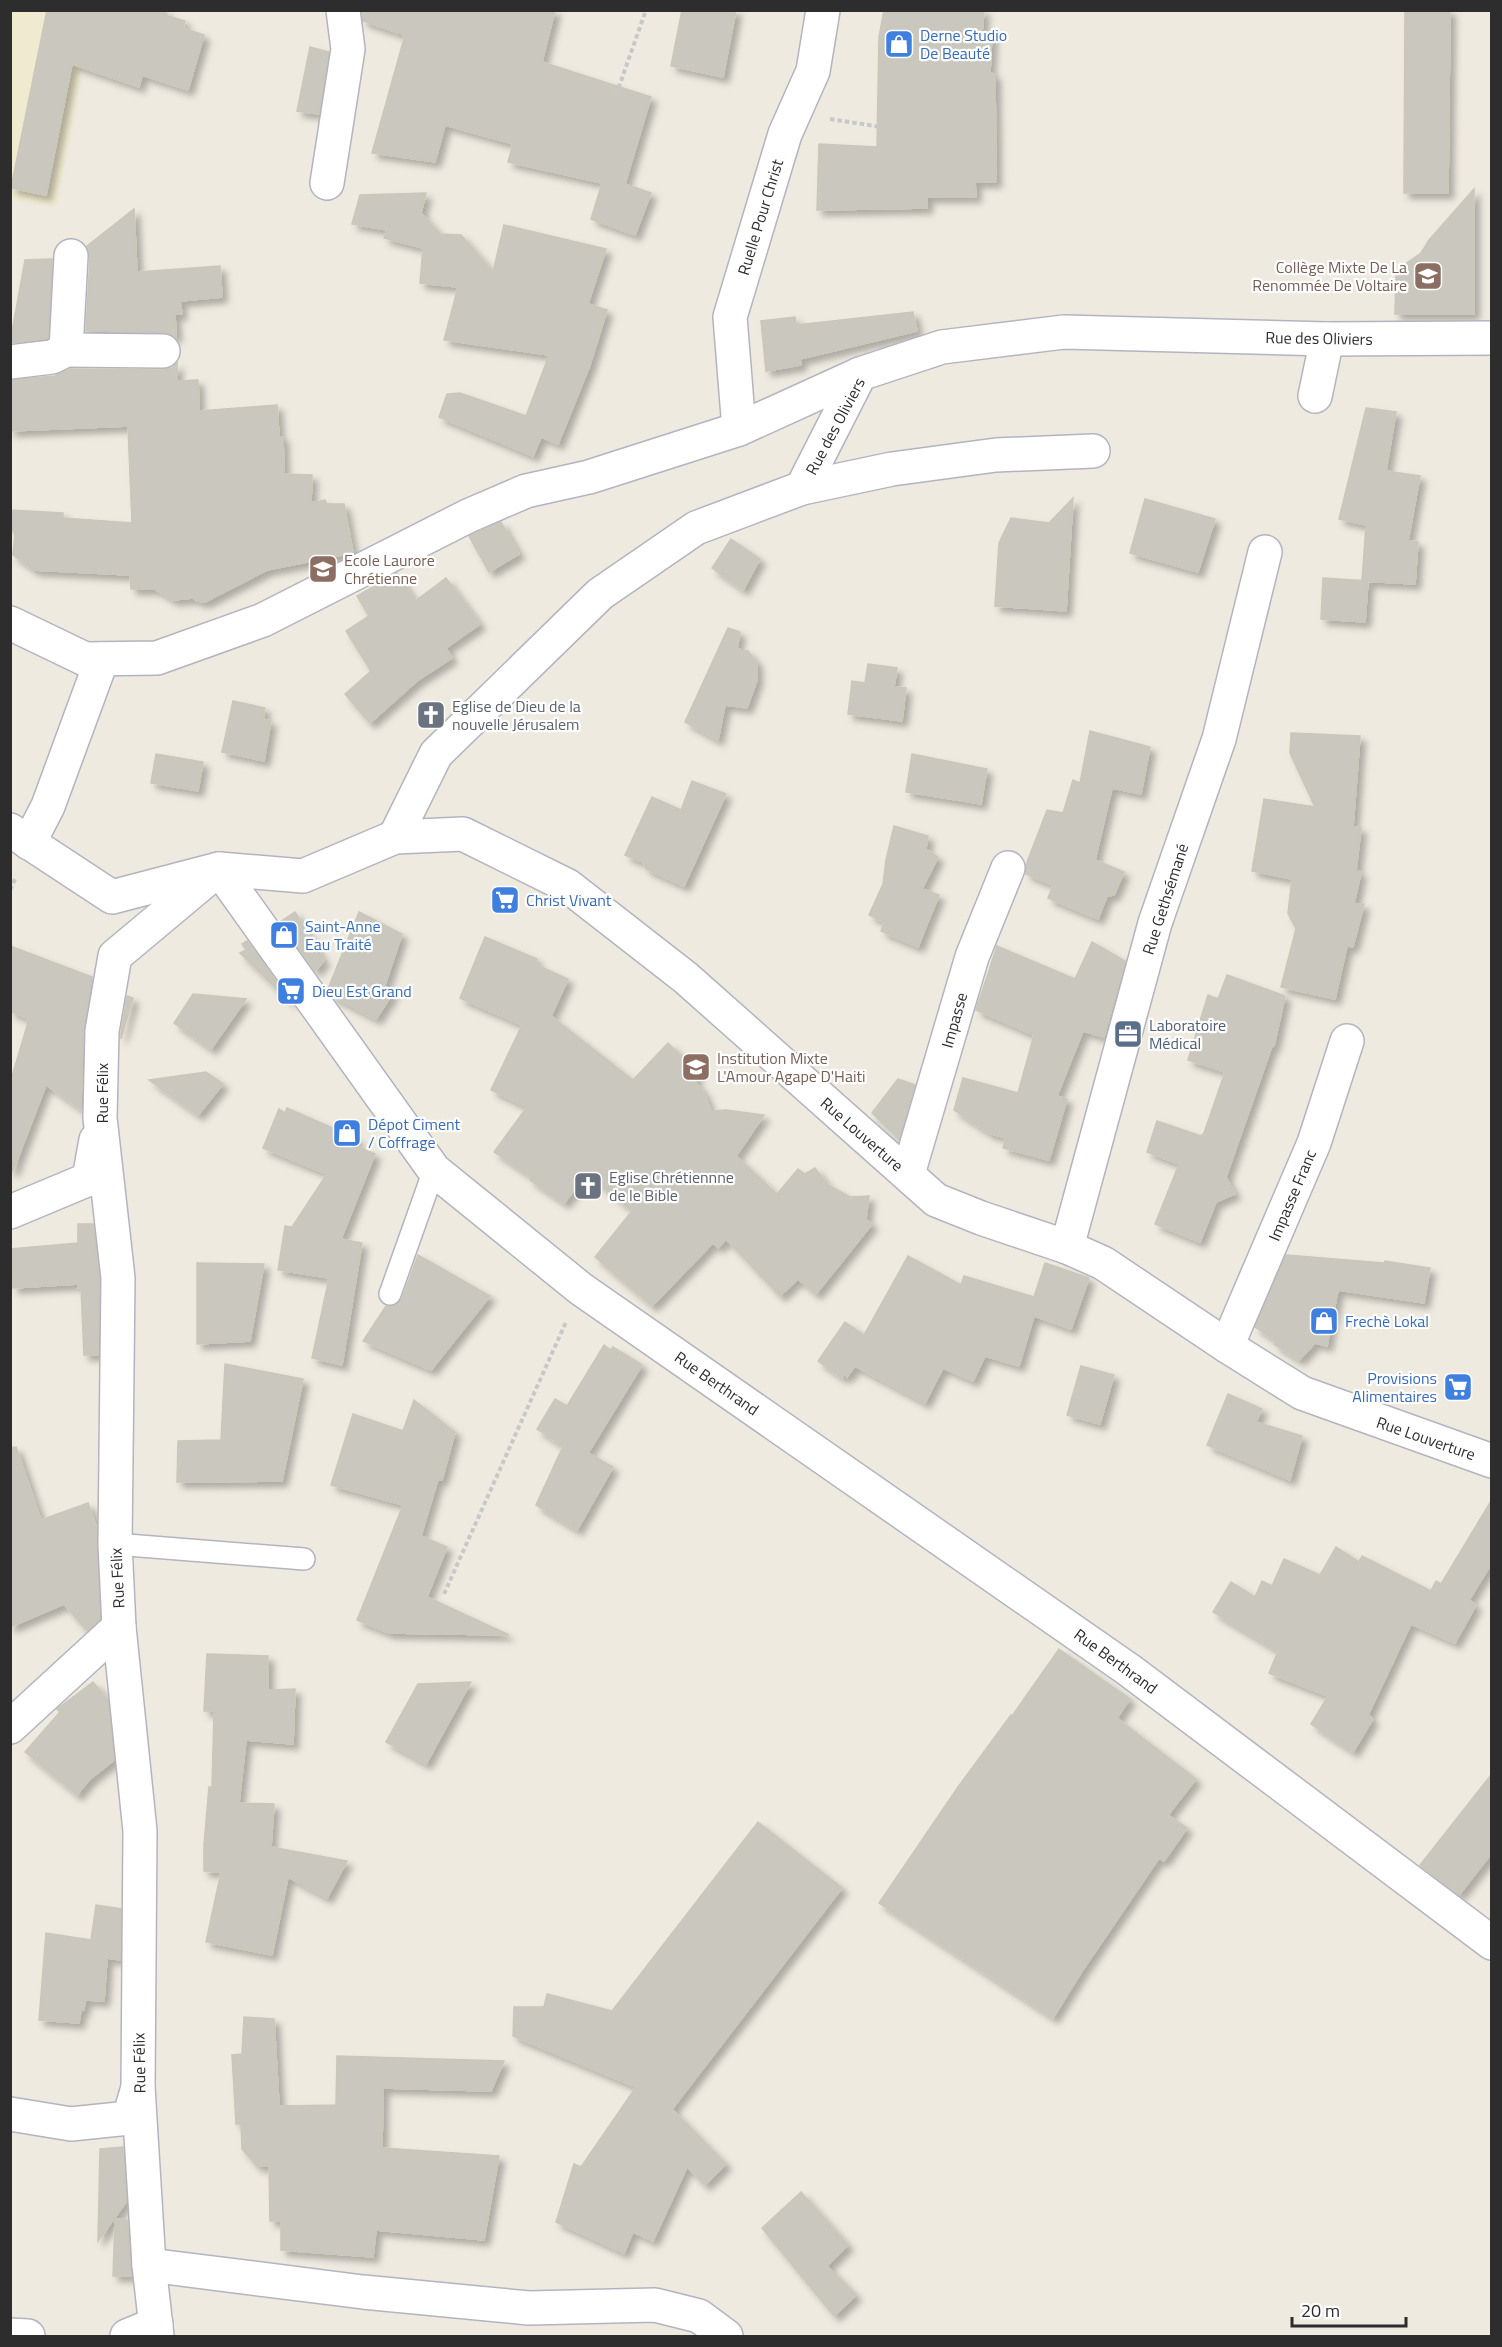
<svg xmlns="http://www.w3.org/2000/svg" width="1502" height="2347" font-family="'Titillium Web',sans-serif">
	<defs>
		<filter id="shadow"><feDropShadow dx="5.5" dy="5.5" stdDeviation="3" flood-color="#0004"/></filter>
	</defs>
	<rect width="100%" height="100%" fill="#eeeae0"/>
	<path fill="#f0ead0" d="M10,11H94L56,207L11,199Z"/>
	<g fill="#cac8be" stroke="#cac7b9" stroke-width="1.5" filter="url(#shadow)">
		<path d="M47,10H165L168,16L185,21L183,28L204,35L188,90L142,75L139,87L72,64L46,195L11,188Z"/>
		<path d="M362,10H555L542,62L651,97L625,184L651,193L635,235L591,219L602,183L508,162L513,144L445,125L435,162L372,153L405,35L363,21Z"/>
		<path d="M682,10H736L723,77L671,66Z"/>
		<path d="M884,10H984L982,33H992L990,73L995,74L996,182H975L976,197H927V208L817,210L819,144L877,147L879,37Z"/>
		<path d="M1405,10H1450L1448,193H1404Z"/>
		<path d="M310,47L329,52L319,114L297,111Z"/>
		<path d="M1474,189V314H1395L1396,276L1401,267L1421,253L1429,240Z"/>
		<path d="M426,193L421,213L440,234L461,235L493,272L504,225L606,249L588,304L607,310L590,365L558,444L541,437L533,456L439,417L447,394L460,393L526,416L549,355L444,340L458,287L420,283L423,248L384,238L387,230L352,224L360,195Z"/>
		<path d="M134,209L137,272L220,266L222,297L180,301L182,314H175L176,338L163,332L86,331L90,257L87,246Z"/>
		<path d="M52,259L48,338L10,343L25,260Z"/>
		<path d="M913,312L917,331L800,359L801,365L766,371L761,321L795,317L796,325Z"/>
		<path d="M177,363V381L198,380L199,411L277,405L279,437H283L284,474L312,475L311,503L325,500L327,504H344L353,553L267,570L205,602L197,601L193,598L173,600L155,589H131L130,575L34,570L13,555L15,534L10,527V510L63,513V518L132,523L128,426L10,431V380L55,376L70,369L163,370L172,368Z"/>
		<path d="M1366,408L1396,412L1386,471L1420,476L1408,541L1418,542L1415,584L1362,581L1366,525L1339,519Z"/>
		<path d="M1073,498L1066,611L995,606L999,543L1011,518L1049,523Z"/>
		<path d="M1145,499L1215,519L1198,572L1130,553Z"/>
		<path d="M501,522L519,554L489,572L469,536Z"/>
		<path d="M731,539L760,559L743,590L712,568Z"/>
		<path d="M397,573L415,601L446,578L480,624L446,648L452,658L418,680L370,723L345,694L371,671L346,631L369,616L357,596Z"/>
		<path d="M1323,578L1368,581L1365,622L1321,619Z"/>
		<path d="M728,628L740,632L737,649L748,651L757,663V680L747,708L725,705L718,740L685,722Z"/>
		<path d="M868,664L897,668L894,687L906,688L902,721L848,714L852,681L865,683Z"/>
		<path d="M233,701L265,708L263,719L271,721L264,761L222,752Z"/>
		<path d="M1090,731L1150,747L1141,794L1112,788L1095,860L1124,872L1114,895L1107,896L1098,919L1048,898L1053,885L1026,874V865L1047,810L1063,813L1073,780L1080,783Z"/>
		<path d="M1291,733L1360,736L1353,827L1361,828L1356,871L1361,872L1354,904H1364L1353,947L1347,946L1335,999L1281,987L1296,929L1288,913L1292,879L1252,871L1264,799L1315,807L1290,753Z"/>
		<path d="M156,754L203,762L198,791L151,783Z"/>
		<path d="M912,754L987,769L981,804L906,792Z"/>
		<path d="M692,781L726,794L684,886L646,869L643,862L625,855L652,797L681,810Z"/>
		<path d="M894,826L928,836L926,849L938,857L922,889L939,895L918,947L881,931L884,922L869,915L883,884L886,860Z"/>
		<path d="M295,912L324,961L315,971L280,922Z"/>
		<path d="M359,912L402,934L384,988L393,993L376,1019L333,997L328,989Z"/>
		<path d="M485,937L537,959L535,964L568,979L551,1016L633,1080L668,1043L698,1073L694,1080L704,1093L711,1111L726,1110L764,1115L736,1156L777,1194L798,1169L805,1174L815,1168L828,1185L850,1197L869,1196L866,1219L872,1224L816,1294L798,1279L780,1296L726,1239L718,1248L713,1243L652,1306L595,1257L632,1211L587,1174L564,1203L530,1180L532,1177L494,1152L527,1107L491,1090L522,1025L460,998Z"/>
		<path d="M247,941L290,1001V1002L240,953L246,950L242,944Z"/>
		<path d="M1092,942L1125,961L1104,1037L1083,1031L1057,1096L1067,1099L1049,1160L1003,1148L1006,1138L989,1133L954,1110L963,1078L1018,1093L1034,1035L976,1010L997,946L1075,979Z"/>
		<path d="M10,946L92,977L83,1031L81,1109L46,1085L13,1171L10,1170V1083L29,1019L10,1011Z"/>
		<path d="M1227,975L1285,996L1274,1046H1272L1226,1177L1235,1194L1216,1202L1200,1242L1155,1224L1179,1164L1147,1152L1157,1121L1201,1136L1204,1133L1225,1072L1188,1060L1208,995L1218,999Z"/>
		<path d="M193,994L246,999L211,1049L174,1023Z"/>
		<path d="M127,996L133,998L121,1039V1033Z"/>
		<path d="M206,1072L223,1084L198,1115L149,1080Z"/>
		<path d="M898,1079L915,1085L899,1139L872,1113Z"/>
		<path d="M287,1108L358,1139L355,1145L375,1154L341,1239L362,1243L342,1365L312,1358L329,1278L278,1270L285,1226L292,1227L327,1174L263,1148L279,1109L285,1113Z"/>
		<path d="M78,1224H93L99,1279L98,1355H84L81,1288H78V1284L13,1288L11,1249L78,1243Z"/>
		<path d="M418,1255L490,1296L431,1370L363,1341L386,1306H393L402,1299Z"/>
		<path d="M1286,1255L1384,1263L1385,1261L1430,1268L1424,1303L1338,1290L1327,1346L1315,1343L1299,1360L1274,1344L1276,1341L1255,1327Z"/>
		<path d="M908,1256L961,1285L964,1276L1034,1297L1045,1263L1089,1278L1071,1329L1034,1316L1019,1366L985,1356L973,1381L943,1368L925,1403L855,1366L847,1377L844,1374L842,1378L818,1361L845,1322L864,1335Z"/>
		<path d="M197,1263L264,1264L250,1341L197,1344Z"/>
		<path d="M604,1345L611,1350L613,1347L642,1365L588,1453L613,1467L577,1530L536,1505L563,1446L537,1429L555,1399L567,1406Z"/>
		<path d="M225,1364L303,1379L282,1481L177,1482L178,1441L221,1440Z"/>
		<path d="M1081,1366L1114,1375L1100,1424L1067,1415Z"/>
		<path d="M1228,1394L1262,1409L1256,1422L1302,1436L1290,1480L1207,1445Z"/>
		<path d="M414,1400L455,1432L442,1480L438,1479L421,1536L447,1547L427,1597L509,1635L389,1633L357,1620L403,1505L331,1485L353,1414L403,1431Z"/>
		<path d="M16,1447L41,1520L88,1503L96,1526L100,1619L87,1631L64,1604L10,1627V1448Z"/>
		<path d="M1491,1501V1564L1469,1600L1476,1605L1455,1643L1411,1624L1368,1715L1373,1719L1353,1752L1311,1724L1328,1696L1269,1673L1278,1651L1213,1612L1231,1582L1255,1597L1262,1581L1272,1586L1284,1559L1320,1575L1336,1547L1359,1562L1362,1556L1431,1591L1436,1581L1441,1584Z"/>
		<path d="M1059,1649L1130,1699L1117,1718L1196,1779L1168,1815L1187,1828L1164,1861L1159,1858L1082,1971L1053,2018L879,1903L958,1787L1011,1715L1012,1716Z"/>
		<path d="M207,1654L268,1656V1690L295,1689L293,1744L246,1740L239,1803L274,1804L271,1847L347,1861L327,1898L288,1877L272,1955L206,1942L221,1872L204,1871V1845L209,1787H212L214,1711H204Z"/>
		<path d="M93,1682L108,1700L114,1760L89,1780L77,1795L25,1752L60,1712L57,1709Z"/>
		<path d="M471,1682L426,1764L386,1742L418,1684Z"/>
		<path d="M1491,1775V1854L1459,1895L1420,1865Z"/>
		<path d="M758,1822L842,1888L672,2109L726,2164L705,2185L687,2167L653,2241L633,2232L624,2253L556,2222L574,2164L581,2167L636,2087L513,2036L514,2007H544L547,1994L612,2011Z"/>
		<path d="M96,1905L121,1909L120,1960L107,1958L104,2001L85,2000L84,2010H81L79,2023L39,2020L46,1933L91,1940Z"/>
		<path d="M244,2017L274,2019L279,2106L336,2105L337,2056L504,2061L491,2091L383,2088L382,2148L499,2156L484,2240L376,2230L373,2257L281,2250V2221H270L269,2166H257L242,2149L241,2124H236L232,2055L242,2054Z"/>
		<path d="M123,2147L126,2202L98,2241L100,2149Z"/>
		<path d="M801,2192L848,2245L827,2266L856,2295L834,2316L762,2228Z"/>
		<path d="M115,2219L127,2220L131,2276H113Z"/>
	</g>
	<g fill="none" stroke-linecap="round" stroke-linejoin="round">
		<g stroke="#b3b4c0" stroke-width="24">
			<g id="service">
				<path d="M390,1294L434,1170"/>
				<path d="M115,1544L304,1559"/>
			</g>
		</g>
		<g stroke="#b3b4c0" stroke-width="36">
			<g id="minor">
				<path d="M327,183L348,49L343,10"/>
				<path d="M66,350L163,351"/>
				<path d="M10,362L52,357L66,350L71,256"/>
				<path d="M1315,396L1327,339"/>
				<path d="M739,429L730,317L785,134L813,71L823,10"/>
				<path d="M802,488L892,469L996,455L1093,451"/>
				<path d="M10,623L85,659L157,658L263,620L468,516L526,491L589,477L739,429L860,374"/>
				<path d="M395,837L436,754L600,594L696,528L802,488L860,374L942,347L1064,332L1327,339L1492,338"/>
				<path d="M29,843L48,806L102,659"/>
				<path d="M908,1174L972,957L1008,868"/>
				<path d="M10,1212L89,1179L96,1140"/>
				<path d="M1067,1247L1155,923L1219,739L1265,552"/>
				<path d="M1227,1346L1314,1143L1347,1041"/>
				<path d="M10,1727L119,1627"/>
				<path d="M10,2114L71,2124L129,2118L138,2087"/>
				<path d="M149,2265L363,2292L529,2308L655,2305L699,2316L726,2336"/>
				<path d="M10,2335L28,2336"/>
				<path d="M127,2336L156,2324"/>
				<path d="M157,2336L149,2265L138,2087L140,1831L119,1627L115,1544L118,1278L100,1118L102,1031L115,956L219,869L303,876L395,837L463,834L568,886L686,978L936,1200L981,1218L1067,1247L1103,1263L1227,1346L1302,1393L1492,1461"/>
			</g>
		</g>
		<g stroke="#b3b4c0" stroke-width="36">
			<path id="tertiary" d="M10,830L112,897L219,869L434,1170L581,1289L1129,1670L1492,1943"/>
		</g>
		<g stroke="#c8c8c8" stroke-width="4" stroke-dasharray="4.5 3" stroke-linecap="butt">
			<path d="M616,95L646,10"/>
			<path d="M830,119L881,127"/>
			<path d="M10,890L16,877"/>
			<path d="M444,1594L566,1322"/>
		</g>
		<use href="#service" stroke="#fff" stroke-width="21"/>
		<use href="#minor" stroke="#fff" stroke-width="33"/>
		<use href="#tertiary" stroke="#fff" stroke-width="33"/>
	</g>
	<defs>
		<g id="shop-square" transform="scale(1.5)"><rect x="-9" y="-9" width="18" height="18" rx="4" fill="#3f7fe0" stroke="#fff"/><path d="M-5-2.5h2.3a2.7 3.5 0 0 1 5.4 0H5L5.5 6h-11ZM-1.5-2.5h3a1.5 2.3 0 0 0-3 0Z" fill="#fff"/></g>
		<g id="school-square" transform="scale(1.5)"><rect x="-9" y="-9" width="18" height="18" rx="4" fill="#8d6e63" stroke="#fff"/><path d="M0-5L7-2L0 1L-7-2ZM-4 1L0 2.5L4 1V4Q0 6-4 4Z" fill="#fff"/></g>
		<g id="church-square" transform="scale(1.5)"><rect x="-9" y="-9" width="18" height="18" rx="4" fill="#6b7280" stroke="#fff"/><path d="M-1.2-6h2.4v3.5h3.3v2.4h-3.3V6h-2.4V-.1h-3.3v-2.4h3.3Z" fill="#fff"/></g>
		<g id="supermarket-square" transform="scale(1.5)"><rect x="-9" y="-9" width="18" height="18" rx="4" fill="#3f7fe0" stroke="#fff"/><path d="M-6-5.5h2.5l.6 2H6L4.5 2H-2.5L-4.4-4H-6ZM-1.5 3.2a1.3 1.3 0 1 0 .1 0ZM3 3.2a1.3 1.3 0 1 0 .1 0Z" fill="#fff"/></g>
		<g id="office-square" transform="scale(1.5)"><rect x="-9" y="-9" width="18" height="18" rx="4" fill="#5c6f8a" stroke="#fff"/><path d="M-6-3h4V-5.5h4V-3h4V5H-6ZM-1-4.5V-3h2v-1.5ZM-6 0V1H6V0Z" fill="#fff"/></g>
	</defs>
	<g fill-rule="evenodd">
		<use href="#shop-square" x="899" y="44"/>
		<use href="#school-square" x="1428" y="276"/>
		<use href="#school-square" x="323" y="569"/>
		<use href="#church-square" x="431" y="715"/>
		<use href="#supermarket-square" x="505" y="900"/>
		<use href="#shop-square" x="284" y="935"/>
		<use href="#supermarket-square" x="291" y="991"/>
		<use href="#office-square" x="1128" y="1034"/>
		<use href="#school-square" x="696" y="1067"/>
		<use href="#shop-square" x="347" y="1133"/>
		<use href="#church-square" x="588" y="1186"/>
		<use href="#shop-square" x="1324" y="1321"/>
		<use href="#supermarket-square" x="1458" y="1387"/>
	</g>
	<g text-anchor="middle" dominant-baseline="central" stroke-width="4.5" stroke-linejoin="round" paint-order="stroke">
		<g font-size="16" fill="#366cbe" stroke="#fff" text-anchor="start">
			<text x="920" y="35">Derne Studio<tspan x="920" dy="18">De Beauté</tspan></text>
			<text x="526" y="900">Christ Vivant</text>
			<text x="305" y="926">Saint-Anne<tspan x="305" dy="18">Eau Traité</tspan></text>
			<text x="312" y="991">Dieu Est Grand</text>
			<text x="368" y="1124">Dépot Ciment<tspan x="368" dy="18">/ Coffrage</tspan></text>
			<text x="1345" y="1321">Frechè Lokal</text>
			<text x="1437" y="1378" text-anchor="end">Provisions<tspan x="1437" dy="18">Alimentaires</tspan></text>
		</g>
		<g font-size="16" fill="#2d2d2d" stroke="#fff">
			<text transform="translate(760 217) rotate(-73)">Ruelle Pour Christ</text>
			<text transform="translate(1319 338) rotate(1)">Rue des Oliviers</text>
			<text transform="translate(835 426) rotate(-62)">Rue des Oliviers</text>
			<text transform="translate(1165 899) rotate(-72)">Rue Gethsémané</text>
			<text transform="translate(954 1020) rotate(-74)">Impasse</text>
			<text transform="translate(102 1093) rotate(-90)">Rue Félix</text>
			<text transform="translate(862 1134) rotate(41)">Rue Louverture</text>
			<text transform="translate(1292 1195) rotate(-67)">Impasse Franc</text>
			<text transform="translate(717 1383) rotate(35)">Rue Berthrand</text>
			<text transform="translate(1426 1438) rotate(19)">Rue Louverture</text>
			<text transform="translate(117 1578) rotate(-93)">Rue Félix</text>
			<text transform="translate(1116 1661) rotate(36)">Rue Berthrand</text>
			<text transform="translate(139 2063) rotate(-91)">Rue Félix</text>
		</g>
		<g font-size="16" fill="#785e54" stroke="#fff" text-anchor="start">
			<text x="1407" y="267" text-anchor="end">Collège Mixte De La<tspan x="1407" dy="18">Renommée De Voltaire</tspan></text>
			<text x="344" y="560">Ecole Laurore<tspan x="344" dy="18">Chrétienne</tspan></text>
			<text x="717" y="1058">Institution Mixte<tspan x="717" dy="18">L'Amour Agape D'Haiti</tspan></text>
		</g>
		<g font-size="16" fill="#5b616d" stroke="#fff" text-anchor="start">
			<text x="452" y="706">Eglise de Dieu de la<tspan x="452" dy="18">nouvelle Jérusalem</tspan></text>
			<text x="609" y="1177">Eglise Chrétiennne<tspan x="609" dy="18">de le Bible</tspan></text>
		</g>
		<g font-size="16" fill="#4e5e75" stroke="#fff" text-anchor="start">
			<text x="1149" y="1025">Laboratoire<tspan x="1149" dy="18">Médical</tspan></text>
		</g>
	</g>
	<rect width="1502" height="2347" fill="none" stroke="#2d2d2d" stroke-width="24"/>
	<path d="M1292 2317v9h114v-9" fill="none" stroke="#2d2d2d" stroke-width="3"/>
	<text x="1301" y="2317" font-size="18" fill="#2d2d2d" stroke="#ffffff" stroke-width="4.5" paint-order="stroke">20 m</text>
</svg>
